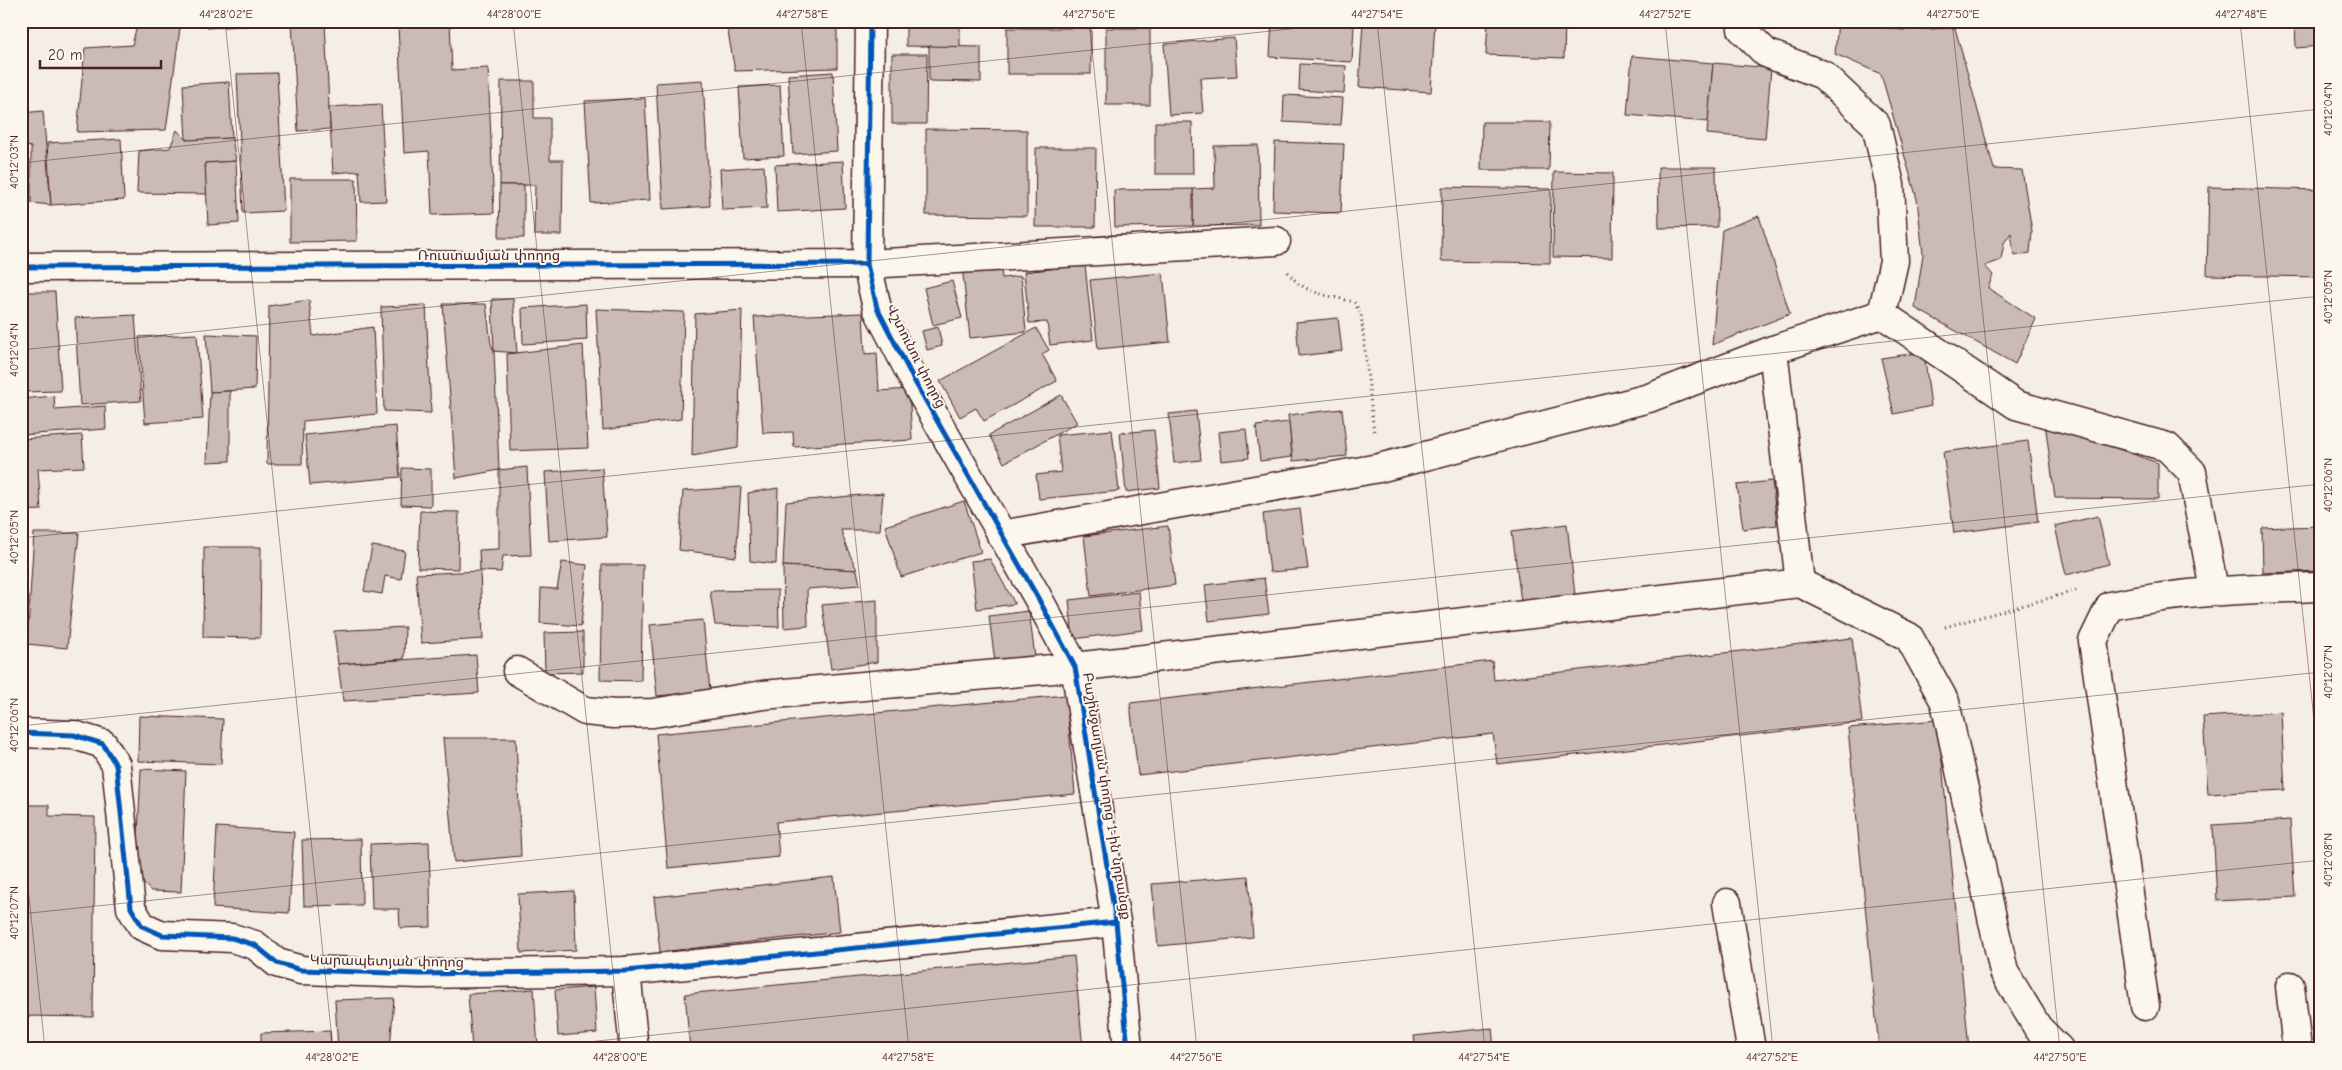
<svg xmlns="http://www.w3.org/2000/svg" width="2342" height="1070" font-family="'Comic Neue','Noto Sans Armenian',sans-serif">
	<rect width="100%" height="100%" fill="#f4eee4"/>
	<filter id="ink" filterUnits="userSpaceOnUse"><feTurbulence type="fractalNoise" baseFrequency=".02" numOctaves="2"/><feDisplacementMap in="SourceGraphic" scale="10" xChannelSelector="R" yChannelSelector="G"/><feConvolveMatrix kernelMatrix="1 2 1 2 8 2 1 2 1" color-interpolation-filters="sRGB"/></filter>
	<g filter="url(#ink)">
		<g fill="#cabbb6" stroke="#4a1f2b">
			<path d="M138,21H181L166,130L77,132L85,48L132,45Z"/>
			<path d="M207,21H258V25L207,28Z"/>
			<path d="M292,21H325L330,129L298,131Z"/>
			<path d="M726,21H760L837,27V68L735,71Z"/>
			<path d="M906,21H960V47L906,46Z"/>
			<path d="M1272,21L1354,26L1352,62L1270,57Z"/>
			<path d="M1363,21H1435L1431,92L1359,87Z"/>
			<path d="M1488,21H1565L1564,58L1486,55Z"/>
			<path d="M1838,21L1902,30L1955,28L1994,169L2022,170L2032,231L2030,253L2014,256L2011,233L2004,243L2001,260L1985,266L1993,275L1988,288L2036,319L2015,364L1915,308L1923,254L1917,199L1881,74L1835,54Z"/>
			<path d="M2295,21H2321V46L2296,48Z"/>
			<path d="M450,23L452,70L488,68L494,213L432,215L429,151L404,153L398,25Z"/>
			<rect x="1007" y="28" width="84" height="46"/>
			<rect x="1106" y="28" width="44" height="77"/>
			<path d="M1234,38L1237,76L1200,78L1203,113L1169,115L1164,44Z"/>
			<path d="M929,46L981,47V82L929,81Z"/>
			<path d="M892,54H927L926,124H892Z"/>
			<path d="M1632,56L1713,63L1708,122L1627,115Z"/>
			<path d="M1713,63L1771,68L1765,139L1707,134Z"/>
			<path d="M1300,64L1346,66L1344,93L1299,90Z"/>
			<path d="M833,72L837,151L793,154L788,75Z"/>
			<path d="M277,73L284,211L243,213L237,74Z"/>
			<path d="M703,80L710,206L663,209L656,83Z"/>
			<path d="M501,81H534V118H550V160H563L562,235H534L535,185H500Z"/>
			<path d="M229,82L232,138L186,140L183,85Z"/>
			<path d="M780,85L784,156L743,158L739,87Z"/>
			<path d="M1284,95L1343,98L1341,125L1283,122Z"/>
			<path d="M645,98L650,200L591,203L585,101Z"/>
			<path d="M381,104L386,201L361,202L359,171L333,173L329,107Z"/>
			<path d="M43,111L51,205L31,203V147L21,145V113Z"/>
			<path d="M1155,122H1192L1193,174H1155Z"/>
			<path d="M1482,122H1550L1549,170H1481Z"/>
			<path d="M926,129L1027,130V216L926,215Z"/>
			<path d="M177,130L186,140L232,138L236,161L205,163L207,194L137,193L139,151L170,148Z"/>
			<path d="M121,139L124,200L51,205L47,143Z"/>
			<path d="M1275,142L1344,144L1341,213L1273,211Z"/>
			<path d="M1258,145L1259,225L1193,226V189L1215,188L1214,146Z"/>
			<path d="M1036,148H1096L1095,227H1035Z"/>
			<path d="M236,161L239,223L208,225L205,163Z"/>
			<path d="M843,161L845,208L777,212L775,165Z"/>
			<path d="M764,166L767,208L722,210L720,169Z"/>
			<path d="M1658,167H1716L1717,227L1659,228Z"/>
			<path d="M1554,172L1613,173L1612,258L1553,257Z"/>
			<path d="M290,179H356L357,241L290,242Z"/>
			<path d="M500,185H524V238H499Z"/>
			<path d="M1442,187L1551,189L1550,263L1441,261Z"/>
			<path d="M2209,187L2321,190V277L2207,275Z"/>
			<path d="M1193,189V226L1115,227L1114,190Z"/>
			<path d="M1759,216L1790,314L1712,345L1722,230Z"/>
			<path d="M1000,262L1002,278L1021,276L1026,332L970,338L962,266Z"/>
			<path d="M1085,265L1093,340L1050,345L1047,322L1029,323L1024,272Z"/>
			<path d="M1163,273L1170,342L1098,349L1090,280Z"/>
			<path d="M952,281L962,318L933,325L924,288Z"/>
			<path d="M21,292H55L61,391L21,392Z"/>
			<path d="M492,299H513L517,353L494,351Z"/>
			<path d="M309,300L313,336L373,327L377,414L303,421L302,464H267L269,306Z"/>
			<path d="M443,304H486L491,344L494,351L499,470L456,478Z"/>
			<path d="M586,304L587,340L523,344L522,308Z"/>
			<path d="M426,305L431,413L384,411L381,307Z"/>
			<path d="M596,309L684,312L681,419L603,430Z"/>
			<path d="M742,310L738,448L692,456L695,314Z"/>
			<path d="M863,313L865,354L877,353L879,391L909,389L912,440L794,447L793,432L763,433L754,317Z"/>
			<path d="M135,315L141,401L80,405L75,318Z"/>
			<path d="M1338,318L1342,351L1299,356L1296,322Z"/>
			<path d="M938,327L942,346L927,350L922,331Z"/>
			<path d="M1036,328L1049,350L1042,354L1057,381L984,421L976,408L960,417L940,381Z"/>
			<path d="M197,334L203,419L145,423L139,337Z"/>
			<path d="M206,334L256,336L255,389L210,392Z"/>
			<path d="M583,345L588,448L510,451L507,354Z"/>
			<path d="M1924,352L1931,406L1894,414L1881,358Z"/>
			<path d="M230,391V461L207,462L210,392Z"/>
			<path d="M1061,395L1077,423L1004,463L989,435Z"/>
			<path d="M54,396L55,410L105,406L106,429L21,435V399Z"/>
			<path d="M1342,409L1347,456L1293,461L1288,415Z"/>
			<path d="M1196,411L1201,460L1174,463L1169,414Z"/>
			<path d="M1289,422L1292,457L1260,461L1256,426Z"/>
			<path d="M2045,423L2158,463V499L2055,498Z"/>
			<path d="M396,426L400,477L310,485L305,435Z"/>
			<path d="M1246,429L1249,458L1221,461L1218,432Z"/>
			<path d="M1112,430L1119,491L1039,499L1036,475L1061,472L1057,435Z"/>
			<path d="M1154,430L1160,488L1126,492L1120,433Z"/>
			<path d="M82,435L84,467L38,469L41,510L21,511V439Z"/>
			<path d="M2028,441L2038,522L1954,533L1943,452Z"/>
			<path d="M527,467L531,555L503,556L501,572L480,571L479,550L499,549V470Z"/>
			<path d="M402,468L431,469V506L401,505Z"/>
			<path d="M602,468L607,537L549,541L545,472Z"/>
			<path d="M1772,481L1777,525L1743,529L1737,485Z"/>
			<path d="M741,487L736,557L679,550L683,491Z"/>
			<path d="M778,488L776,564L750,561L748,493Z"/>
			<path d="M883,493L880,530H841L846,546L857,570L783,566L786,502Z"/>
			<path d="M964,501L981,552L901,577L885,526Z"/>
			<path d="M1300,509L1308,569L1270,572L1263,514Z"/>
			<path d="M420,511L459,512L458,569L418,568Z"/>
			<path d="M2098,516L2109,564L2066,575L2055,526Z"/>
			<path d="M1567,524L1575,595L1521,602L1512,531Z"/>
			<path d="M1168,526L1175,585L1091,596L1084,536Z"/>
			<path d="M2321,526V571L2263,573L2262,528Z"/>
			<path d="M34,533H79L67,648L27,644Z"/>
			<path d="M372,546L405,551L401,579L385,576L382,594L364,591Z"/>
			<path d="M204,547H261L260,638L203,637Z"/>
			<path d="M990,559L1015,604L977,609L971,561Z"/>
			<path d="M562,562L587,565L581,626L540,623L541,588L557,589Z"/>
			<path d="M602,565H643L641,681L600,680Z"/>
			<path d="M783,566L857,570L860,585L807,589L808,626L784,628Z"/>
			<path d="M480,571L483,639L421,643L416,574Z"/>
			<path d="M1264,578L1269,614L1209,621L1205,585Z"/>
			<path d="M778,590L779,627L715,625L710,591Z"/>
			<path d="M1139,592L1143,630L1073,639L1069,600Z"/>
			<path d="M877,600V662L831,669L822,605Z"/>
			<path d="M1029,611L1035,657L995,662L989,616Z"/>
			<path d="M703,620L710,691L657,696L650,625Z"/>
			<path d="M405,627L404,659L338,664L334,631Z"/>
			<path d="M583,632V672L545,673L544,633Z"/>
			<path d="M1852,638L1862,722L1497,764L1493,734L1138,775L1130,703L1492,661L1494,680Z"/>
			<path d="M476,655L479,693L343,701L338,664Z"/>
			<path d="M1066,695L1075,794L776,822L779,857L668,868L656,734Z"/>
			<path d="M2281,712L2285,790L2208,794L2203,717Z"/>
			<path d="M139,716L223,719L221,764L138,761Z"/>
			<path d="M1938,720L1969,1049H1879L1848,728Z"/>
			<path d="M443,738H516L521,856L454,862Z"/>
			<path d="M141,769L186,771L181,892L151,891L136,876Z"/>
			<path d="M21,805H49V816L95,817L93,1017L21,1016Z"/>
			<path d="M2290,820L2295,897L2217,901L2213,825Z"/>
			<path d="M217,827L294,832L289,913L213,908Z"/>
			<path d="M361,839L362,905L304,906L302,840Z"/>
			<path d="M429,842L431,927L400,928L399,909H372L370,844Z"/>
			<path d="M1248,876L1253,937L1158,946L1152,884Z"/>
			<path d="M834,877L840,932L660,952L654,897Z"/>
			<path d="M574,891L576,950L521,953L518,894Z"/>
			<path d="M1074,956L1083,1049H690L685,994Z"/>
			<path d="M594,987L597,1033L558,1036L555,990Z"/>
			<path d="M534,989L538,1049H472L468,994Z"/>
			<path d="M394,998L390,1049H338L335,1000Z"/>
			<path d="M1492,1028L1494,1049H1416L1414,1036Z"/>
			<path d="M330,1031L331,1049H261V1033Z"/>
			<path d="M1334,1046V1049H1306Z"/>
		</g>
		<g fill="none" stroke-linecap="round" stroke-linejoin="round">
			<g stroke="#4a1f2b" stroke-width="31">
				<g id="minor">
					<path d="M870,21L867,264L877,308L915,382L1038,598L1075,667L1116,922L1128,1049"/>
					<path d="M1742,29L1766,53L1823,75L1876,125L1890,185L1894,261L1882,314"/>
					<path d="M21,267L867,264L1276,241"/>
					<path d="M1882,314L2016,405L2167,447L2192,472L2214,590"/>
					<path d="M1773,350L1800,583L1909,637L1945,702L2004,972L2038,1028L2059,1049"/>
					<path d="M1001,535L1379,468L1649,398L1773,350L1882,314"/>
					<path d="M517,671L585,711L614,714L653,713L763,695L1075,667L1800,583"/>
					<path d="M21,733L74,735L103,744L116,765L131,908L142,926L162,935L232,938L255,945L277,963L301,970L421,974L626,971L1116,922"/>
					<path d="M1727,903L1751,1049"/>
					<path d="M626,971L634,1049"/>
					<path d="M2290,986L2297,1049"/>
					<path d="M2145,1006L2093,641L2110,606C2181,591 2248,589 2321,587"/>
				</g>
			</g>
			<g stroke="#4a1f2b" stroke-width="3" stroke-dasharray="1 4" stroke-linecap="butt">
				<path d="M1288,272C1304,295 1329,295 1354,302L1361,314L1374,433"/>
				<path d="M1945,627L2078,590"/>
			</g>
			<use href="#minor" stroke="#fbf7ec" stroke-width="28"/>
			<g stroke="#fbf7ec" stroke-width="8">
				<g id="cycleway">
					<path d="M870,21L867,264L877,308L915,382L1038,598L1075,667L1116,922L1128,1049"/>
					<path d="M21,267L867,264"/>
					<path d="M21,733L74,735L103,744L116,765L131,908L142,926L162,935L232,938L255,945L277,963L301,970L421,974L626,971L1116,922"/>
				</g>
			</g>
			<use href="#cycleway" stroke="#0057b8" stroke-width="5"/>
		</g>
	</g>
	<path fill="none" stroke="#4a1f2b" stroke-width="1" stroke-opacity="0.45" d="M225,21L333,1049M513,21L621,1049M801,21L909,1049M1089,21L1197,1049M1377,21L1485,1049M1665,21L1773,1049M1952,21L2060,1049M2240,21L2321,786M21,163L1366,21M21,350L2321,109M21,538L2321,296M21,726L2321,484M21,821L45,1049M21,914L2321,672M521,1049L2321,860M2307,1049L2321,1047"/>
	<g text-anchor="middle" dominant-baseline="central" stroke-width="4" stroke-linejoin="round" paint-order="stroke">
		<g font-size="14" fill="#4a1f2b" stroke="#fbf7ec">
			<text x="489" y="255">Ռուստամյան փողոց</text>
			<text transform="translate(916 356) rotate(63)">Վշտունու փողոց</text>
			<text transform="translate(1107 796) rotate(81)">Բաշինջաղյան փողոց 1-ին նրբանցք</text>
			<text transform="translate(387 961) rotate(1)">Կարապետյան փողոց</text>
		</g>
	</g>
	<rect width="2342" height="1070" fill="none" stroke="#fbf7ec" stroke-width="55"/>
	<path d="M40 60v8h121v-8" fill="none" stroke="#4a1f2b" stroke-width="2.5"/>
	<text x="48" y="60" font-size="15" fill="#4a1f2b" stroke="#fbf7ec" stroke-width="4" paint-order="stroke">20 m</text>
	<rect x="28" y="28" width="2286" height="1014" fill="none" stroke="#4a1f2b" stroke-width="2"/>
	<g font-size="12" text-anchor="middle" fill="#4a1f2b">
		<text x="226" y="18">44°28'02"E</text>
		<text x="514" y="18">44°28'00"E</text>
		<text x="802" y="18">44°27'58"E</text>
		<text x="1089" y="18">44°27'56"E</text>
		<text x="1377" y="18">44°27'54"E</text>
		<text x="1665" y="18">44°27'52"E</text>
		<text x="1953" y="18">44°27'50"E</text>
		<text x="2241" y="18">44°27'48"E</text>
		<text transform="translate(2328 109) rotate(-90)" y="4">40°12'04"N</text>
		<text transform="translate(14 162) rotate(-90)" y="4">40°12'03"N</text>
		<text transform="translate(2328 297) rotate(-90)" y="4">40°12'05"N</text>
		<text transform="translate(14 350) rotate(-90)" y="4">40°12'04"N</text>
		<text transform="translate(2328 485) rotate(-90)" y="4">40°12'06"N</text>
		<text transform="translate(14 537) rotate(-90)" y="4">40°12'05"N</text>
		<text transform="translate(2328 672) rotate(-90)" y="4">40°12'07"N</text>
		<text transform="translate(14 725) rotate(-90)" y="4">40°12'06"N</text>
		<text transform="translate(2328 860) rotate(-90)" y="4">40°12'08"N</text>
		<text transform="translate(14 913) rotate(-90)" y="4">40°12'07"N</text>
		<text x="332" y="1061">44°28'02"E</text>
		<text x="620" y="1061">44°28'00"E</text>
		<text x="908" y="1061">44°27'58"E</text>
		<text x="1196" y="1061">44°27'56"E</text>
		<text x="1484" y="1061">44°27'54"E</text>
		<text x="1772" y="1061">44°27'52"E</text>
		<text x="2060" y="1061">44°27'50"E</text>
	</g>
</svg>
